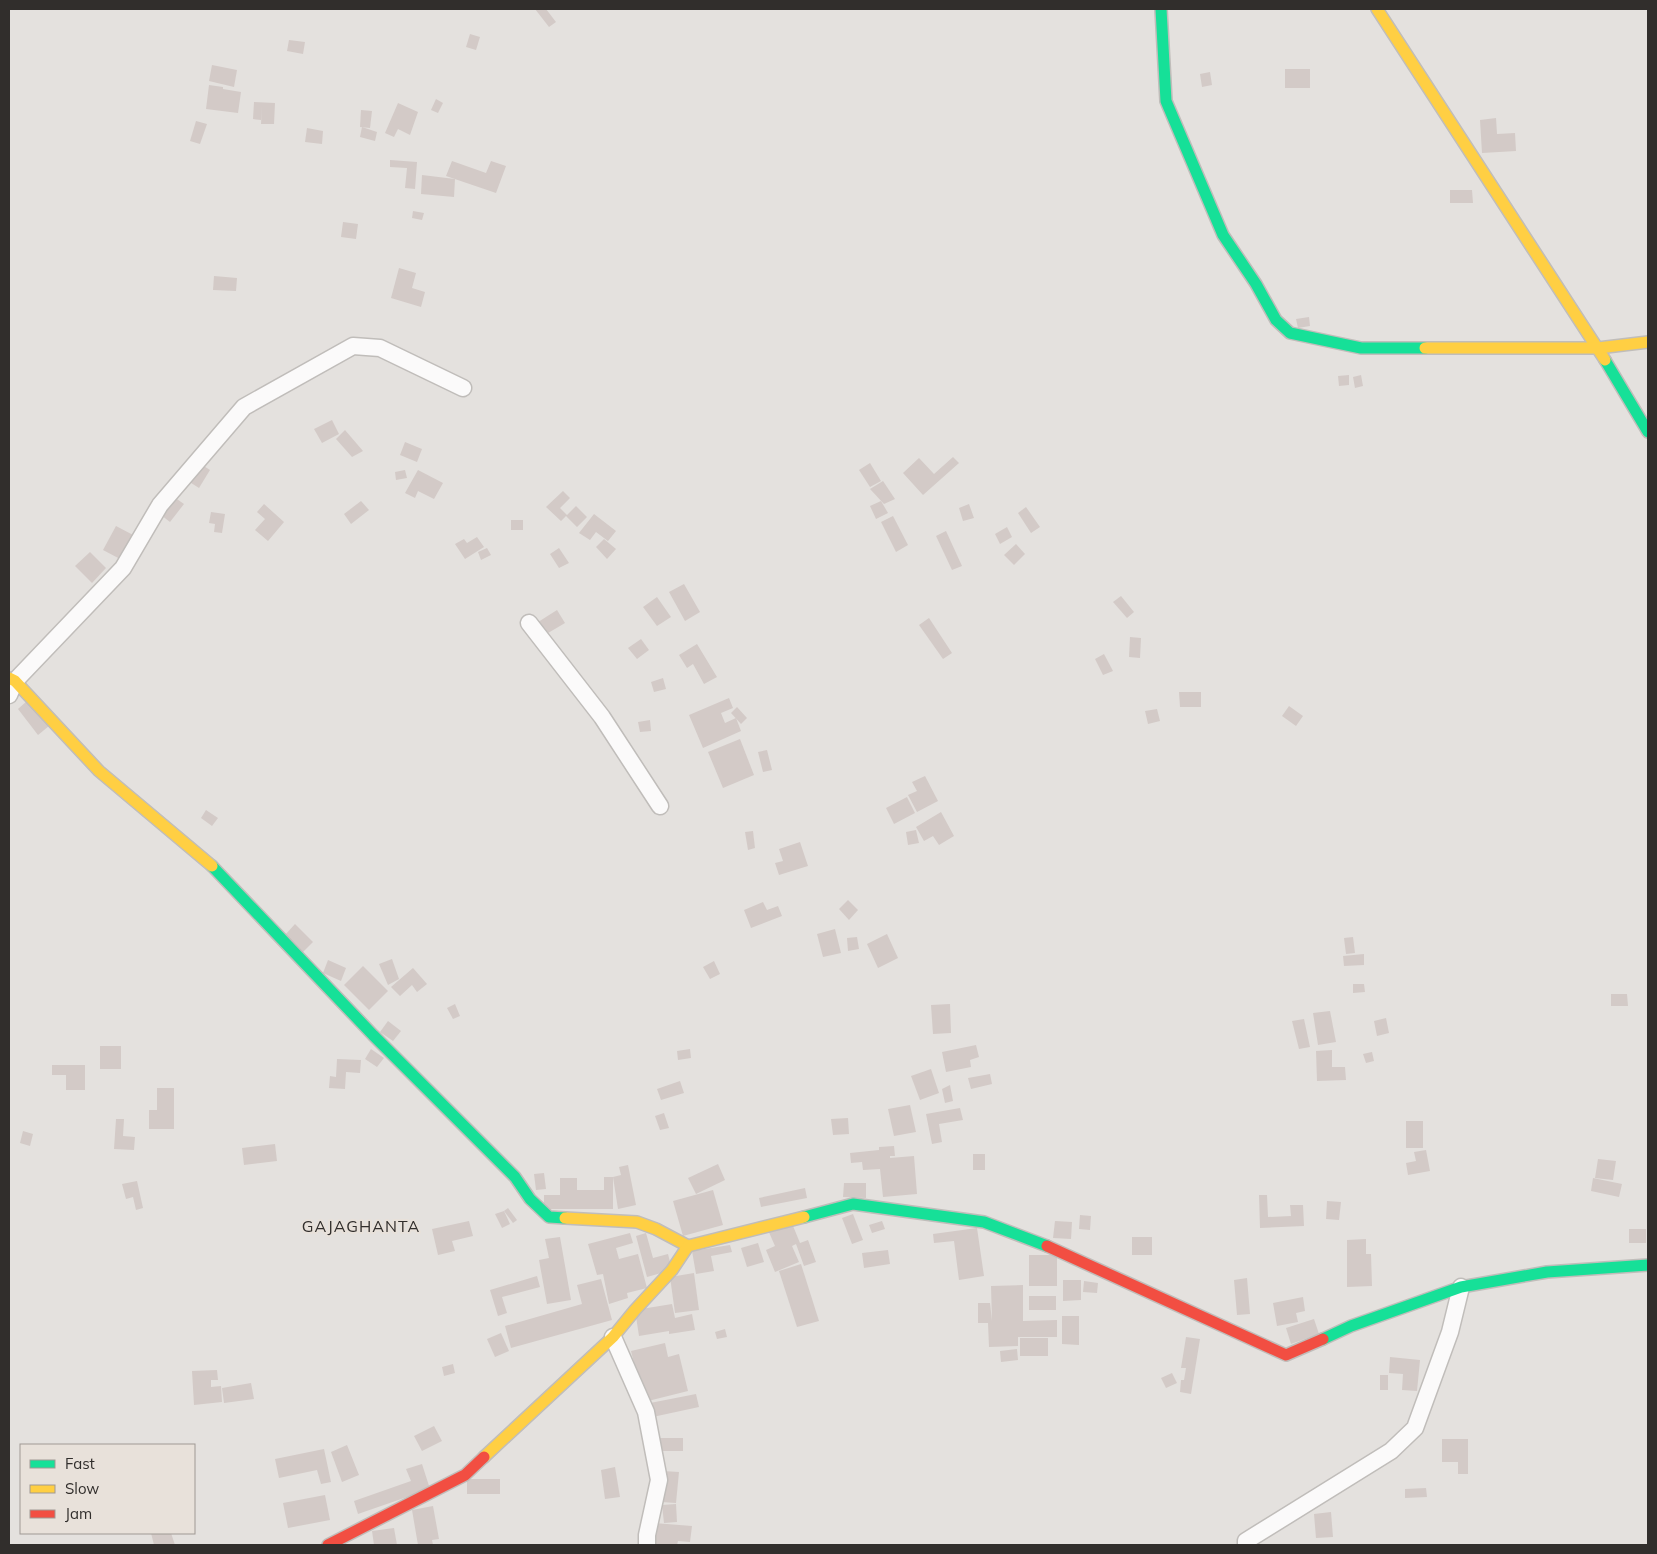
<svg xmlns="http://www.w3.org/2000/svg" width="1657" height="1554" font-family="Mulish,sans-serif">
	<rect width="100%" height="100%" fill="#e4e1de"/>
	<g fill="#d3cac7">
		<path d="M535,9H546L556,22L549,27Z"/>
		<path d="M470,34L480,37L476,50L466,47Z"/>
		<path d="M289,40L305,42L303,54L287,51Z"/>
		<path d="M212,65L237,70L234,87L209,81Z"/>
		<rect x="1285" y="69" width="25" height="19"/>
		<path d="M1210,72L1212,85L1202,87L1200,74Z"/>
		<path d="M209,85L223,87V89L241,92L238,113L206,109Z"/>
		<path d="M436,99L443,103L438,113L431,110Z"/>
		<path d="M254,102L275,103L274,124H261L262,106L261,120L253,119Z"/>
		<path d="M398,103L418,112L410,135L398,129L394,137L385,133Z"/>
		<path d="M361,110L372,111L370,128L360,127Z"/>
		<path d="M1496,118L1497,134L1515,133L1516,151L1482,153L1480,120Z"/>
		<path d="M196,121L207,124L200,144L190,141Z"/>
		<path d="M362,127L377,132L375,141L360,137Z"/>
		<path d="M307,128L323,131L322,144L305,142Z"/>
		<path d="M390,160L417,162L415,189L405,188L407,168L390,167Z"/>
		<path d="M452,161L486,173L491,161L506,166L496,193L446,176Z"/>
		<path d="M422,175L455,179L454,197L421,194Z"/>
		<path d="M1450,190H1472L1473,203H1450Z"/>
		<path d="M413,211L424,213L422,220L412,218Z"/>
		<path d="M343,222L358,224L356,239L341,237Z"/>
		<path d="M399,268L416,273L412,288L425,292L421,307L391,298Z"/>
		<path d="M214,276L237,278L236,291L213,290Z"/>
		<path d="M1309,317L1310,326L1298,328L1296,319Z"/>
		<path d="M1349,375V385L1339,386L1338,376Z"/>
		<path d="M1361,375L1363,386L1355,388L1353,377Z"/>
		<path d="M332,420L339,434L322,443L314,429Z"/>
		<path d="M345,430L363,451L352,457L336,439Z"/>
		<path d="M405,442L422,449L417,462L400,455Z"/>
		<path d="M953,457L959,463L923,495L903,473L919,458L934,474Z"/>
		<path d="M199,463L210,470L199,488L188,481Z"/>
		<path d="M870,463L881,481L870,487L859,470Z"/>
		<path d="M405,470L407,478L396,480L395,472Z"/>
		<path d="M418,470L443,483L434,499L418,491L415,498L405,493Z"/>
		<path d="M883,481L895,499L884,504L870,489Z"/>
		<path d="M563,491L570,498L560,508L567,515L576,506L587,517L577,527L566,516L561,521L546,507Z"/>
		<path d="M174,497L184,504L170,522L161,515Z"/>
		<path d="M361,501L369,510L351,524L344,514Z"/>
		<path d="M881,501L888,513L876,519L870,506Z"/>
		<path d="M264,504L284,522L268,541L255,530L265,519L257,512Z"/>
		<path d="M969,504L974,518L963,521L959,508Z"/>
		<path d="M1026,507L1040,527L1031,533L1018,513Z"/>
		<path d="M211,512L225,514L222,533L214,532L215,524L209,523Z"/>
		<path d="M594,514L616,531L608,541L596,532L590,540L579,533Z"/>
		<path d="M893,516L908,545L896,552L881,522Z"/>
		<rect x="511" y="520" width="12" height="10"/>
		<path d="M116,526L135,536L122,560L103,550Z"/>
		<path d="M1007,527L1012,537L1000,544L995,534Z"/>
		<path d="M946,531L962,566L952,570L936,536Z"/>
		<path d="M477,537L484,547L465,559L455,544L464,539L467,543Z"/>
		<path d="M604,539L616,549L607,559L596,547Z"/>
		<path d="M1016,544L1025,554L1014,565L1004,555Z"/>
		<path d="M487,548L491,555L481,560L478,552Z"/>
		<path d="M559,548L569,563L559,568L550,554Z"/>
		<path d="M90,552L106,568L92,583L75,566Z"/>
		<path d="M684,584L700,612L685,621L669,592Z"/>
		<path d="M1121,596L1134,612L1127,618L1113,602Z"/>
		<path d="M657,597L671,617L657,626L643,607Z"/>
		<path d="M557,610L565,623L543,636L535,624Z"/>
		<path d="M929,618L952,653L943,659L919,625Z"/>
		<path d="M1130,637L1141,638L1140,658L1129,657Z"/>
		<path d="M641,639L649,650L637,659L628,648Z"/>
		<path d="M697,644L717,677L704,684L693,664L687,668L679,655Z"/>
		<path d="M1104,654L1113,671L1103,675L1095,659Z"/>
		<path d="M663,678L666,689L654,692L651,682Z"/>
		<path d="M1179,692H1201V707H1180Z"/>
		<path d="M729,698L733,708L721,713L725,723L736,718L741,731L703,748L689,715Z"/>
		<path d="M27,701L49,726L38,735L18,709Z"/>
		<path d="M1289,706L1303,716L1296,726L1282,716Z"/>
		<path d="M737,707L747,718L741,724L731,713Z"/>
		<path d="M1157,709L1160,721L1148,724L1145,711Z"/>
		<path d="M650,720L651,731L640,732L638,722Z"/>
		<path d="M740,739L754,775L723,788L708,752Z"/>
		<path d="M767,750L772,770L763,772L758,752Z"/>
		<path d="M925,776L938,801L917,812L908,795L917,791L912,782Z"/>
		<path d="M907,797L915,813L894,824L886,808Z"/>
		<path d="M206,810L218,818L212,826L201,818Z"/>
		<path d="M941,812L954,836L939,845L933,836L924,841L916,827Z"/>
		<path d="M916,830L919,843L908,845L906,832Z"/>
		<path d="M753,831L755,848L748,850L745,832Z"/>
		<path d="M800,842L808,866L779,875L775,863L783,861L779,849Z"/>
		<path d="M848,900L858,910L849,920L839,909Z"/>
		<path d="M763,902L767,910L778,906L782,916L751,928L744,910Z"/>
		<path d="M295,924L313,942L302,953L285,935Z"/>
		<path d="M835,929L841,953L823,957L817,934Z"/>
		<path d="M887,934L898,958L878,968L867,944Z"/>
		<path d="M857,937L859,949L848,951L847,938Z"/>
		<path d="M1353,937L1355,953L1346,954L1344,938Z"/>
		<path d="M1364,954V965L1344,966L1343,956Z"/>
		<path d="M392,959L399,979L388,985L379,964Z"/>
		<path d="M328,960L346,968L341,981L323,973Z"/>
		<path d="M714,961L720,974L710,979L703,967Z"/>
		<path d="M363,966L388,991L369,1010L344,985Z"/>
		<path d="M413,968L427,984L417,992L412,985L400,996L391,987Z"/>
		<path d="M1353,984H1364L1365,992L1353,993Z"/>
		<path d="M1611,994H1627L1628,1006H1611Z"/>
		<path d="M455,1004L460,1016L453,1019L447,1008Z"/>
		<path d="M950,1004L951,1033L933,1034L931,1005Z"/>
		<path d="M1330,1011L1336,1042L1318,1045L1313,1013Z"/>
		<path d="M1386,1018L1389,1033L1377,1036L1374,1021Z"/>
		<path d="M1304,1019L1310,1047L1299,1049L1292,1021Z"/>
		<path d="M388,1021L401,1031L393,1041L380,1032Z"/>
		<path d="M976,1045L979,1057L970,1060L971,1067L946,1072L942,1052Z"/>
		<rect x="100" y="1046" width="21" height="23"/>
		<path d="M371,1049L384,1058L377,1067L365,1059Z"/>
		<path d="M690,1049L691,1058L678,1060L677,1051Z"/>
		<path d="M1332,1050V1067H1345L1346,1080L1317,1081L1316,1051Z"/>
		<path d="M1372,1052L1374,1061L1366,1063L1363,1054Z"/>
		<path d="M337,1059L361,1060L360,1073L346,1072L345,1089L329,1088L330,1076L336,1077Z"/>
		<path d="M52,1065H85V1090H66V1075H52Z"/>
		<path d="M931,1069L939,1093L920,1100L911,1076Z"/>
		<path d="M990,1074L992,1084L971,1089L968,1078Z"/>
		<path d="M680,1081L684,1093L661,1100L657,1089Z"/>
		<path d="M950,1085L953,1101L945,1103L942,1089Z"/>
		<path d="M157,1088H174V1129H149V1110H157Z"/>
		<path d="M910,1105L916,1132L894,1136L888,1109Z"/>
		<path d="M960,1108L963,1120L939,1124L942,1142L932,1144L926,1114Z"/>
		<path d="M664,1113L669,1128L660,1130L655,1116Z"/>
		<path d="M848,1118L849,1134L833,1135L831,1119Z"/>
		<path d="M116,1119H124L123,1136L135,1137L134,1150L114,1149Z"/>
		<rect x="1406" y="1121" width="17" height="27"/>
		<path d="M23,1131L33,1134L30,1146L20,1143Z"/>
		<path d="M275,1144L277,1161L244,1165L242,1148Z"/>
		<path d="M894,1146L895,1156H890V1158L914,1156L917,1194L883,1197L880,1169L863,1170L862,1162L851,1163L850,1153L879,1150V1147Z"/>
		<path d="M1426,1150L1430,1171L1408,1175L1406,1163L1416,1161L1414,1152Z"/>
		<rect x="973" y="1154" width="12" height="16"/>
		<path d="M1598,1159L1616,1161L1613,1180L1595,1178Z"/>
		<path d="M718,1164L725,1180L696,1194L688,1178Z"/>
		<path d="M628,1165L636,1205L618,1209L613,1177L621,1175L619,1167Z"/>
		<path d="M544,1173L546,1189L536,1190L534,1174Z"/>
		<path d="M604,1177H613V1209H544V1195H560V1178H577V1190H604Z"/>
		<path d="M1593,1178L1622,1184L1619,1197L1591,1191Z"/>
		<path d="M137,1181L143,1208L136,1210L133,1197L126,1199L122,1184Z"/>
		<path d="M844,1183H866V1198L843,1197Z"/>
		<path d="M805,1188L807,1198L761,1207L759,1198Z"/>
		<path d="M713,1190L723,1225L683,1236L673,1201Z"/>
		<path d="M1259,1195H1267L1268,1217L1291,1216L1290,1205H1303L1304,1226L1260,1228Z"/>
		<path d="M1327,1201L1341,1202L1339,1220L1326,1219Z"/>
		<path d="M508,1208L517,1220L513,1223L504,1211Z"/>
		<path d="M504,1211L510,1224L502,1228L495,1214Z"/>
		<path d="M853,1214L863,1240L852,1244L842,1218Z"/>
		<path d="M1080,1215L1091,1216L1090,1230L1079,1229Z"/>
		<path d="M469,1221L473,1236L452,1241L455,1251L438,1255L432,1229Z"/>
		<path d="M791,1221L800,1243L808,1240L816,1262L804,1266L796,1244L792,1246L799,1262L775,1272L766,1250L775,1246L768,1230Z"/>
		<path d="M882,1221L885,1229L872,1233L869,1225Z"/>
		<path d="M1055,1221L1072,1222L1071,1239L1053,1238Z"/>
		<path d="M977,1228L984,1276L959,1280L954,1241L934,1243L933,1234Z"/>
		<rect x="1629" y="1229" width="17" height="14"/>
		<path d="M630,1233L633,1243L616,1248L619,1259L638,1254L647,1288L627,1293L628,1298L609,1304L603,1274L597,1275L588,1244Z"/>
		<path d="M646,1233L653,1258L668,1254L672,1270L647,1277L636,1236Z"/>
		<path d="M560,1237L571,1300L547,1304L539,1260L549,1258L545,1239Z"/>
		<rect x="1132" y="1237" width="20" height="18"/>
		<path d="M1366,1239V1254H1371L1372,1286L1347,1287V1240Z"/>
		<path d="M758,1243L764,1262L747,1267L741,1248Z"/>
		<path d="M730,1245L732,1252L711,1256L714,1271L696,1274L692,1251Z"/>
		<path d="M888,1250L890,1264L864,1268L862,1253Z"/>
		<rect x="1029" y="1255" width="28" height="31"/>
		<path d="M801,1264L819,1321L797,1327L779,1271Z"/>
		<path d="M694,1273L699,1310L675,1313L670,1277Z"/>
		<path d="M537,1276L540,1287L502,1297L507,1313L498,1316L490,1290Z"/>
		<path d="M1247,1278L1250,1314L1237,1315L1234,1280Z"/>
		<path d="M601,1279L612,1320L511,1348L505,1326L582,1304L577,1285Z"/>
		<path d="M1063,1280H1081V1300L1063,1301Z"/>
		<path d="M1084,1281L1098,1283L1097,1293L1083,1292Z"/>
		<path d="M1023,1285V1321L1057,1320V1337H1018V1346L989,1347L988,1323H978V1303H990L992,1321L991,1286Z"/>
		<rect x="1029" y="1296" width="27" height="14"/>
		<path d="M1303,1297L1305,1311L1296,1313L1298,1322L1277,1326L1273,1303Z"/>
		<path d="M672,1304L675,1318L692,1314L695,1330L669,1334V1331L639,1336L635,1310Z"/>
		<path d="M1062,1316H1079V1345L1062,1344Z"/>
		<path d="M1314,1319L1319,1334L1291,1344L1286,1328Z"/>
		<path d="M725,1329L727,1337L717,1339L715,1332Z"/>
		<path d="M501,1333L509,1351L495,1357L487,1339Z"/>
		<path d="M1186,1337L1200,1339L1191,1394L1180,1392L1181,1380H1184L1186,1368H1181Z"/>
		<rect x="1020" y="1338" width="28" height="18"/>
		<path d="M665,1343L668,1357L679,1354L688,1391L644,1402L631,1351Z"/>
		<path d="M1017,1349L1018,1360L1001,1362L1000,1351Z"/>
		<path d="M1390,1357L1420,1360L1417,1391L1402,1390L1403,1374L1389,1373Z"/>
		<path d="M453,1364L455,1373L444,1376L442,1367Z"/>
		<path d="M217,1370L218,1380H211V1387L221,1386L222,1402L194,1405L192,1371Z"/>
		<path d="M1172,1373L1177,1383L1166,1388L1161,1378Z"/>
		<rect x="1380" y="1375" width="8" height="15"/>
		<path d="M251,1383L254,1399L224,1403L222,1388Z"/>
		<path d="M696,1394L699,1407L648,1418L645,1404Z"/>
		<path d="M434,1426L442,1441L422,1451L414,1436Z"/>
		<rect x="657" y="1438" width="26" height="13"/>
		<path d="M1442,1439H1468V1474H1458V1462H1442Z"/>
		<path d="M347,1445L359,1475L342,1482L331,1452Z"/>
		<path d="M324,1449L331,1482L321,1484L317,1470L279,1478L275,1459Z"/>
		<path d="M422,1464L430,1489L358,1514L354,1501L411,1481L406,1469Z"/>
		<path d="M615,1467L620,1497L605,1499L601,1470Z"/>
		<path d="M663,1471L679,1472L676,1503L661,1502Z"/>
		<rect x="467" y="1479" width="33" height="15"/>
		<path d="M1426,1488L1427,1497L1405,1498V1489Z"/>
		<path d="M325,1495L330,1520L288,1528L283,1503Z"/>
		<path d="M676,1504L677,1522L664,1523L662,1505Z"/>
		<path d="M433,1506L439,1539L432,1540L433,1545H418L412,1510Z"/>
		<path d="M1331,1512L1333,1537L1316,1538L1314,1514Z"/>
		<path d="M654,1523L692,1526L690,1542L678,1541L677,1545H652Z"/>
		<path d="M394,1528L397,1545H374L372,1531Z"/>
		<path d="M151,1533H171L175,1545H154Z"/>
	</g>
	<g fill="none" stroke-linecap="round" stroke-linejoin="round">
		<g stroke="#c0bdba" stroke-width="19">
			<g id="street">
				<path d="M529,623L602,717L660,806"/>
				<path d="M9,695L15,681L123,568L160,505L244,407L353,346L380,348L463,388"/>
				<path d="M613,1337L646,1412L659,1480L647,1535V1545"/>
				<path d="M1246,1545V1541L1391,1451L1415,1428L1450,1332L1461,1287"/>
			</g>
		</g>
		<g stroke="#c0bdba" stroke-width="14">
			<g id="fast">
				<path d="M1161,9L1166,101L1223,235L1256,284L1276,320L1290,333L1361,348H1425"/>
				<path d="M1605,360L1648,432"/>
				<path d="M212,866L373,1035L515,1177L530,1199L549,1217L565,1218"/>
				<path d="M804,1217L853,1204L984,1222L1047,1246"/>
				<path d="M1323,1339L1351,1326L1461,1287L1547,1272L1648,1265"/>
			</g>
		</g>
		<g stroke="#c0bdba" stroke-width="14">
			<g id="slow">
				<path d="M1377,9L1605,360"/>
				<path d="M1425,348H1598L1648,342"/>
				<path d="M9,678L15,681L99,771L212,866"/>
				<path d="M565,1218L637,1222L656,1229L688,1246"/>
				<path d="M484,1457L613,1337L635,1310L672,1270L688,1246L804,1217"/>
			</g>
		</g>
		<g stroke="#c0bdba" stroke-width="14">
			<g id="jam">
				<path d="M1047,1246L1286,1355L1323,1339"/>
				<path d="M328,1545L465,1475L484,1457"/>
			</g>
		</g>
		<use href="#street" stroke="#fbfafa" stroke-width="16"/>
		<use href="#fast" stroke="#16e098" stroke-width="11"/>
		<use href="#slow" stroke="#ffcf43" stroke-width="11"/>
		<use href="#jam" stroke="#f24e42" stroke-width="11"/>
	</g>
	<g text-anchor="middle" dominant-baseline="central" stroke-width="4" stroke-linejoin="round" paint-order="stroke">
		<g font-size="16" letter-spacing="1" fill="#312e2c" stroke="#e8e1da">
			<text x="361" y="1226">GAJAGHANTA</text>
		</g>
	</g>
	<rect width="1657" height="1554" fill="none" stroke="#312e2c" stroke-width="20"/>
	<rect x="20" y="1444" width="175" height="90" fill="#e8e1da" stroke="#9f9994"/>
	<rect x="30" y="1460" width="25" height="8" fill="#16e098" stroke="#9f9994"/>
	<text x="65" y="1469" font-size="15" fill="#312e2c">Fast</text>
	<rect x="30" y="1485" width="25" height="8" fill="#ffcf43" stroke="#9f9994"/>
	<text x="65" y="1494" font-size="15" fill="#312e2c">Slow</text>
	<rect x="30" y="1510" width="25" height="8" fill="#f24e42" stroke="#9f9994"/>
	<text x="65" y="1519" font-size="15" fill="#312e2c">Jam</text>
</svg>
